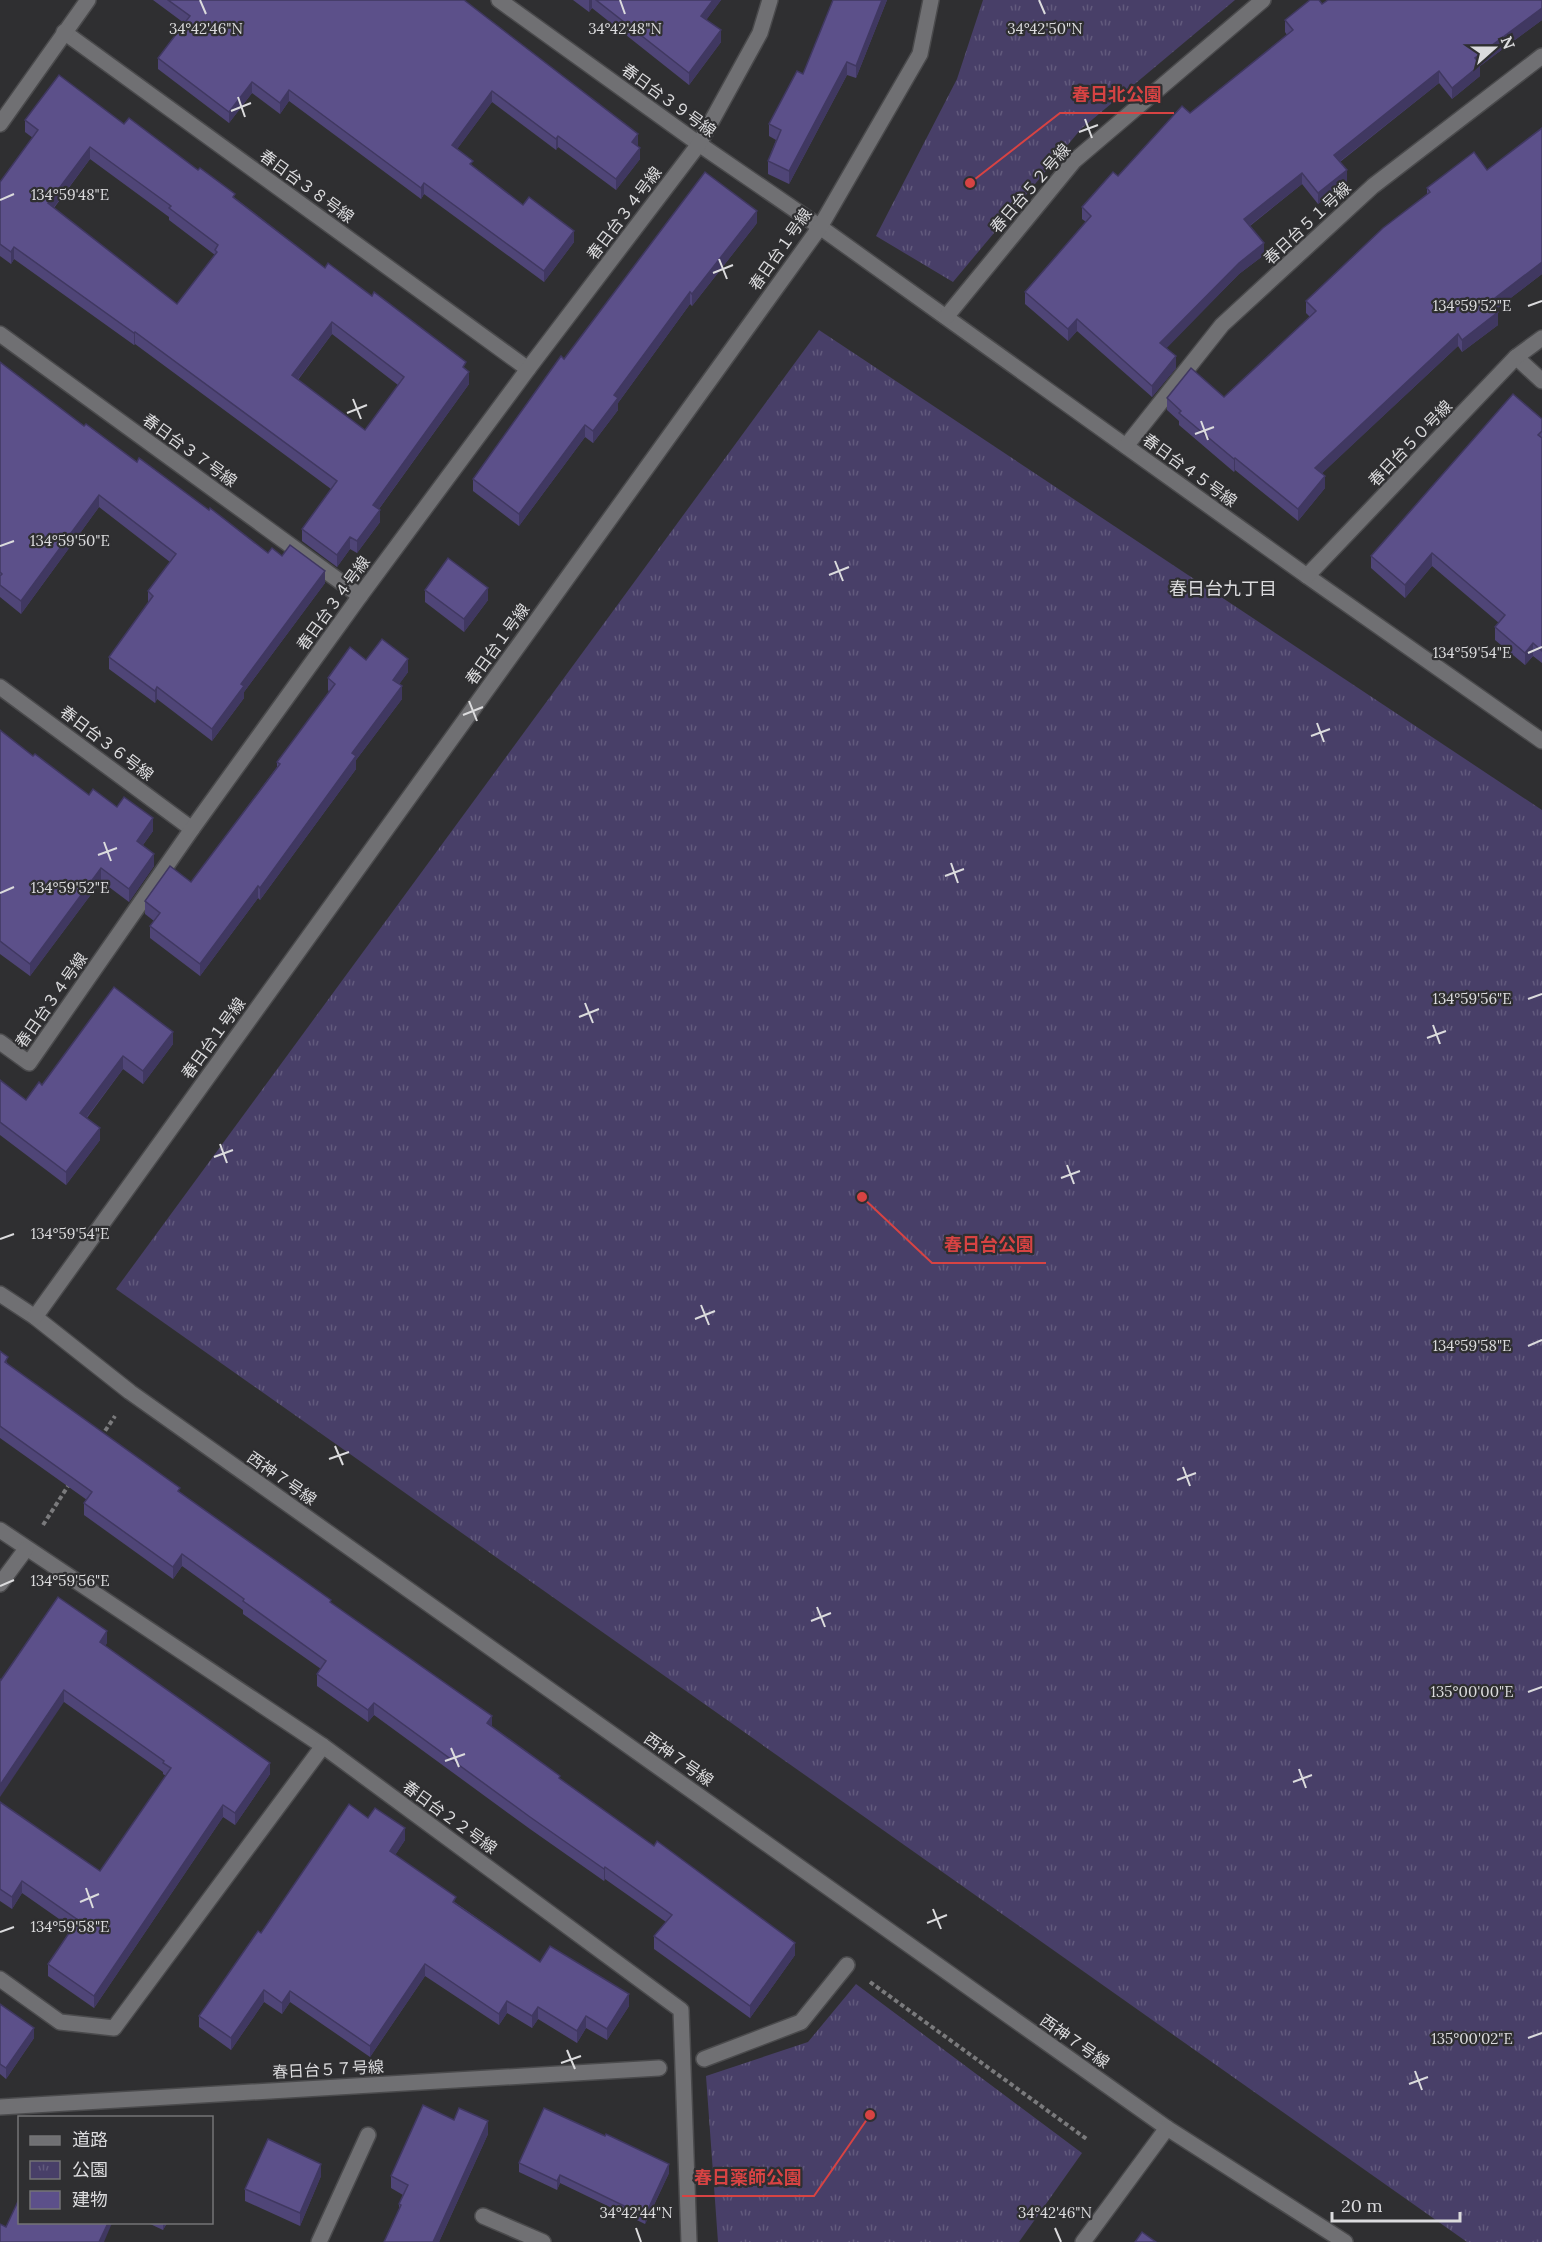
<svg xmlns="http://www.w3.org/2000/svg" width="1542" height="2242" font-family="Lora,'Noto Sans JP',serif">
	<defs>
		<pattern id="park-tufts" width="24" height="20" patternUnits="userSpaceOnUse" patternTransform="scale(1.5)"><rect width="24" height="20" fill="#483f68"/><path d="M3 7l-1-3M5 7V3M7 7l1-3M15 17l-1-3M17 17v-4M19 17l1-3" fill="none" stroke="#625a7d"/></pattern>
	</defs>
	<rect width="100%" height="100%" fill="#2f2f31"/>
	<g fill="url(#park-tufts)">
		<path d="M983,0H1235L1081,129L953,282L876,236L957,79Z"/>
		<path d="M819,330L1542,810V2242H1467L116,1289Z"/>
		<path d="M856,1984L1082,2153L1019,2242H718L706,2076L808,2042Z"/>
	</g>
	<g fill="none" stroke-linecap="round" stroke-linejoin="round">
		<g stroke="#4a4a4c" stroke-width="18">
			<g id="pedestrian">
				<path d="M704,2059L801,2022L847,1965"/>
				<path d="M0,2107L659,2068"/>
			</g>
		</g>
		<g stroke="#4a4a4c" stroke-width="18">
			<g id="minor">
				<path d="M499,0L699,144L820,227L1307,576L1542,741"/>
				<path d="M64,32L528,369"/>
				<path d="M0,124L88,0"/>
				<path d="M946,317L1074,161L1263,0"/>
				<path d="M0,334L360,596"/>
				<path d="M1516,357L1542,381"/>
				<path d="M1126,446L1222,325L1373,186L1542,56"/>
				<path d="M1307,576L1516,357L1542,338"/>
				<path d="M0,687L192,829"/>
				<path d="M0,1042L29,1063L192,829L360,596L528,369L699,144L760,33L770,0"/>
				<path d="M0,1530L323,1746L681,2010L689,2242"/>
				<path d="M0,1584L26,1549"/>
				<path d="M0,1979L60,2022L114,2028L323,1746"/>
				<path d="M483,2216L543,2242"/>
				<path d="M319,2242L368,2135"/>
			</g>
		</g>
		<g stroke="#4a4a4c" stroke-width="18">
			<g id="tertiary">
				<path d="M0,1294L35,1317L130,1392L1167,2128L1345,2242"/>
				<path d="M35,1317L820,227L920,54L931,0"/>
				<path d="M1083,2242L1167,2128"/>
			</g>
		</g>
		<g stroke="#7a7a7c" stroke-width="4" stroke-dasharray="4.5 3" stroke-linecap="butt">
			<path d="M101,1437L115,1416"/>
			<path d="M43,1525L70,1483"/>
			<path d="M870,1982L1088,2140"/>
		</g>
		<use href="#pedestrian" stroke="#707073" stroke-width="15"/>
		<use href="#minor" stroke="#707073" stroke-width="15"/>
		<use href="#tertiary" stroke="#707073" stroke-width="15"/>
	</g>
	<g fill="#4f4577" fill-rule="evenodd">
		<path d="M153,0H464L638,145L637,146L640,159L616,190L558,147L556,150L492,102L457,149L473,166L523,205L574,242L544,282L424,194L421,199L289,101L280,114L252,93L229,123L158,69V58L184,23Z"/>
		<path d="M573,0H721L706,20L721,42L689,85L592,8L589,12Z"/>
		<path d="M833,0H887L856,78L847,75L789,184L768,174V161L776,140L769,136V124L803,74Z"/>
		<path d="M1542,0V20L1480,66V76L1452,99L1439,83L1340,162L1347,181L1318,204L1302,184L1250,226L1264,255L1239,274L1166,348L1176,368L1152,397L1077,331L1068,341L1025,304V292L1086,222L1082,219V207L1190,113L1287,35L1285,32V20L1322,4Z"/>
		<path d="M25,120L124,124L235,198L325,268L466,369L469,384L379,509L380,522L357,553L350,549L337,567L302,541V529L331,489L135,344L134,345L14,259L11,264L0,256V182L33,138L25,132ZM90,159L169,217V220L215,255L177,304L54,208ZM332,334L398,385L365,430L298,380Z"/>
		<path d="M1542,128V274L1496,309L1498,325L1462,352L1458,346L1322,473L1325,488L1298,521L1235,470L1234,472L1179,425V421L1167,410V398L1224,397L1310,317L1306,313V301L1427,194V188L1487,170Z"/>
		<path d="M757,223L692,306L690,304L618,403V410L593,443L585,437L519,526L473,491V479L564,359Z"/>
		<path d="M0,362L84,426L137,462L268,553L282,556L325,583L244,692V698L212,741L157,699L155,703L109,669V657L148,603V591L170,562L99,507L21,614L0,597Z"/>
		<path d="M1542,419V663L1533,656L1525,665L1495,640V627L1499,623L1432,566L1405,598L1371,568V556Z"/>
		<path d="M425,590L488,600L464,632L425,602Z"/>
		<path d="M366,660L408,672L399,684L402,699L356,760V769L260,900L258,898L200,976L150,938V926L154,921L145,914V901L191,882L277,767V762L329,692L328,690V678Z"/>
		<path d="M0,730L33,756L89,795L117,807L153,831L143,845L154,866L129,902L101,881L30,976L0,954Z"/>
		<path d="M114,987L173,1044L143,1084L123,1069L87,1118L100,1140L66,1185L0,1135V1080L26,1100L42,1085Z"/>
		<path d="M0,1351L8,1364L180,1492L331,1603L560,1779L795,1955L750,2018L654,1949V1936L666,1922L605,1879L604,1881L530,1829L374,1715L368,1722L317,1686V1674L321,1669L243,1614V1610L182,1566L173,1579L84,1515V1503L87,1500L0,1438Z"/>
		<path d="M107,1643L105,1646L270,1774L235,1825L223,1817L94,2008L48,1976V1964L72,1928L22,1893L12,1909L0,1901V1802L100,1871L166,1776L163,1774V1772L64,1702L1,1680Z"/>
		<path d="M368,1818L405,1840L395,1855L456,1903L540,1962L629,2006L607,2040L586,2028L577,2043L538,2019L532,2028L507,2013L499,2025L425,1976L370,2057L290,2002L282,2014L264,2002L231,2050L199,2027V2016L261,1933Z"/>
		<path d="M0,2004L34,2038L6,2079L0,2074Z"/>
		<path d="M454,2120L488,2134L439,2242H384L399,2210V2204L403,2195L391,2188V2176Z"/>
		<path d="M519,2163L669,2173L645,2224L560,2183L557,2190L519,2172Z"/>
		<path d="M321,2176L300,2226L245,2201V2189Z"/>
		<path d="M148,2223H167L163,2230Z"/>
	</g>
	<g fill="#403861">
		<path d="M589,0H592V8L589,12Z"/>
		<path d="M713,0H721L701,27V16Z"/>
		<path d="M882,0H887L856,78V66Z"/>
		<path d="M1542,8V20L1480,66V76L1452,99V88L1475,58Z"/>
		<path d="M721,30V42L689,85V73Z"/>
		<path d="M847,62V75L789,184V171Z"/>
		<path d="M1439,71V83L1334,166V155Z"/>
		<path d="M252,82V93L229,123V112Z"/>
		<path d="M289,90V101L280,114V103Z"/>
		<path d="M492,91V102L452,156V145Z"/>
		<path d="M638,134V145L632,153V142Z"/>
		<path d="M558,136V147L556,150V139Z"/>
		<path d="M90,147V159L48,215V203Z"/>
		<path d="M640,148V159L616,190V179Z"/>
		<path d="M1347,170V181L1318,204V193Z"/>
		<path d="M1302,173V184L1244,230V219Z"/>
		<path d="M424,183V194L421,199V188Z"/>
		<path d="M757,211V223L692,306V294Z"/>
		<path d="M574,231V242L544,282V271Z"/>
		<path d="M1264,243V255L1239,274L1160,355V343L1239,263Z"/>
		<path d="M14,247V259L11,264V252Z"/>
		<path d="M1542,262V274L1490,314V302Z"/>
		<path d="M690,292V304L618,403V410L593,443V431L614,395Z"/>
		<path d="M1498,312V325L1462,352V340Z"/>
		<path d="M1077,319V331L1068,341V329Z"/>
		<path d="M332,322V334L292,387V375Z"/>
		<path d="M135,332V344L134,345V333Z"/>
		<path d="M1458,334V346L1315,480V468Z"/>
		<path d="M1176,356V368L1152,397V386Z"/>
		<path d="M469,372V384L373,517V505Z"/>
		<path d="M585,425V437L519,526V514Z"/>
		<path d="M1235,458V470L1234,472V459Z"/>
		<path d="M1325,476V488L1298,521V509Z"/>
		<path d="M99,495V507L21,614V601Z"/>
		<path d="M380,510V522L357,553V541Z"/>
		<path d="M350,537V549L337,567V555Z"/>
		<path d="M1432,553V566L1405,598V585Z"/>
		<path d="M325,571V583L244,692V698L212,741V729L241,684Z"/>
		<path d="M488,588V600L464,632V619Z"/>
		<path d="M1533,643V656L1525,665V653Z"/>
		<path d="M408,659V672L393,693V680Z"/>
		<path d="M402,686V699L356,760V769L260,900V888L352,753Z"/>
		<path d="M157,687V699L155,703V691Z"/>
		<path d="M153,818V831L137,853V841Z"/>
		<path d="M154,854V866L129,902V889Z"/>
		<path d="M101,868V881L30,976V964Z"/>
		<path d="M258,886V898L200,976V964Z"/>
		<path d="M173,1032V1044L143,1084V1071Z"/>
		<path d="M123,1056V1069L80,1126V1113Z"/>
		<path d="M100,1128V1140L66,1185V1172Z"/>
		<path d="M182,1554V1566L173,1579V1567Z"/>
		<path d="M107,1631V1643L100,1654V1642Z"/>
		<path d="M64,1690V1702L0,1797V1785Z"/>
		<path d="M374,1703V1715L368,1722V1710Z"/>
		<path d="M492,1716V1729L487,1723Z"/>
		<path d="M270,1763V1774L235,1825V1813Z"/>
		<path d="M223,1805V1817L94,2008V1996Z"/>
		<path d="M405,1828V1840L390,1863V1851Z"/>
		<path d="M605,1867V1879L604,1881V1869Z"/>
		<path d="M22,1881V1893L12,1909V1897Z"/>
		<path d="M795,1943V1955L750,2018V2006Z"/>
		<path d="M425,1964V1976L370,2057V2046Z"/>
		<path d="M264,1990V2002L231,2050V2038Z"/>
		<path d="M290,1991V2002L282,2014V2003Z"/>
		<path d="M629,1994V2006L607,2040V2029Z"/>
		<path d="M507,2001V2013L499,2025V2014Z"/>
		<path d="M538,2007V2019L532,2028V2016Z"/>
		<path d="M586,2016V2028L577,2043V2031Z"/>
		<path d="M34,2028V2038L6,2079V2068Z"/>
		<path d="M488,2121V2134L439,2242H433Z"/>
		<path d="M321,2164V2176L300,2226V2213Z"/>
		<path d="M669,2164V2173L645,2224V2216Z"/>
		<path d="M560,2175V2183L557,2190V2181Z"/>
		<path d="M108,2223H112L104,2242H99Z"/>
		<path d="M163,2223H167L163,2230Z"/>
	</g>
	<g fill="#5c508a" stroke="#403861" stroke-width="1.5" fill-rule="evenodd">
		<path d="M168,0H464L638,134L632,142L640,148L616,179L558,136L556,139L492,91L452,145L473,161L470,164L523,205L529,197L574,231L544,271L424,183L421,188L289,90L280,103L252,82L229,112L158,58L190,16Z"/>
		<path d="M596,0H713L701,16L721,30L689,73Z"/>
		<path d="M833,0H882L856,66L847,62L789,171L768,161L781,130L769,124L797,71L803,74Z"/>
		<path d="M1310,0H1319L1322,4L1328,0H1542V8L1475,58L1480,65L1452,88L1439,71L1334,155L1347,170L1318,193L1302,173L1244,219L1264,243L1239,263L1160,343L1176,356L1152,386L1077,319L1068,329L1025,292L1091,216L1082,207L1113,172L1118,176L1182,106L1190,113L1293,30L1285,20Z"/>
		<path d="M59,75L124,124L129,118L198,170L200,168L235,194L233,197L325,268L328,263L372,296L374,292L466,362L463,367L469,372L373,505L380,510L357,541L350,537L337,555L302,529L337,481L135,332L134,333L14,247L11,252L0,244V182L38,130L25,120ZM90,147L171,206L169,208L218,245L215,250L217,252L177,304L48,203ZM332,322L404,377L365,430L292,375Z"/>
		<path d="M1542,128V262L1490,302L1498,312L1462,340L1458,334L1315,468L1325,476L1298,509L1235,458L1234,459L1179,413L1181,411L1167,398L1191,368L1224,397L1316,311L1306,301L1383,228L1430,192L1427,188L1474,152L1487,170Z"/>
		<path d="M705,172L757,211L692,294L690,292L614,395L618,398L593,431L585,425L519,514L473,479L561,356L564,359Z"/>
		<path d="M0,362L84,426L86,424L137,462L139,458L209,510L210,508L268,553L272,548L282,556L290,545L325,571L241,684L244,686L212,729L157,687L155,691L109,657L153,596L148,591L176,554L99,495L21,601L0,585V576L2,574L0,572Z"/>
		<path d="M1513,394L1542,419V431L1538,435L1542,438V651L1533,643L1525,653L1495,627L1505,615L1432,553L1405,585L1371,556Z"/>
		<path d="M448,558L488,588L464,619L425,590Z"/>
		<path d="M382,639L408,659L393,680L402,686L352,753L356,756L260,888L258,886L200,964L150,926L160,913L145,901L170,866L191,882L280,764L277,762L335,684L328,678L350,647L366,660Z"/>
		<path d="M0,730L33,756L35,754L89,795L93,789L117,807L124,797L153,818L137,841L154,854L129,889L101,868L30,964L0,941Z"/>
		<path d="M114,987L173,1032L143,1071L123,1056L80,1113L100,1128L66,1172L0,1122V1080L26,1100L39,1082L42,1085Z"/>
		<path d="M0,1351L8,1357L5,1362L180,1488L178,1491L331,1600L330,1602L492,1716L487,1723L560,1776L559,1778L654,1846L657,1841L795,1943L750,2006L654,1936L672,1915L605,1867L604,1869L530,1817L374,1703L368,1710L317,1674L326,1661L243,1601L244,1599L182,1554L173,1567L84,1503L92,1492L0,1426Z"/>
		<path d="M58,1597L107,1631L100,1642L270,1763L235,1813L223,1805L94,1996L48,1964L78,1920L22,1881L12,1897L0,1889V1802L100,1871L171,1768L163,1763L164,1761L64,1690L0,1785V1679L1,1680Z"/>
		<path d="M349,1804L368,1818L375,1808L405,1828L390,1851L456,1897L453,1902L540,1962L550,1946L629,1994L607,2029L586,2016L577,2031L538,2007L532,2016L507,2001L499,2014L425,1964L370,2046L290,1991L282,2003L264,1990L231,2038L199,2016L258,1931L261,1933Z"/>
		<path d="M0,2004L34,2028L6,2068L0,2064Z"/>
		<path d="M423,2105L454,2120L459,2108L488,2121L433,2242H384L401,2205L399,2204L408,2185L391,2176Z"/>
		<path d="M544,2108L605,2136L606,2134L669,2164L645,2216L560,2175L557,2181L519,2163Z"/>
		<path d="M268,2139L321,2164L300,2213L245,2189Z"/>
		<path d="M20,2197V2223H108L99,2242H0V2224L6,2227Z"/>
		<path d="M1142,2232L1156,2242H1135Z"/>
	</g>
	<path fill="none" stroke="#dbdbdd" stroke-width="2" d="M200,0L206,14M620,0L625,14M1039,0L1045,14M238,97L245,117M231,111L251,103M1085,119L1092,138M1079,132L1098,125M0,200L14,194M719,259L727,279M713,273L733,265M1528,306L1542,301M353,399L361,419M347,413L367,405M1201,421L1208,440M1195,434L1214,427M0,546L14,541M835,561L843,581M829,575L849,567M1528,653L1542,647M469,701L477,721M463,715L483,707M1317,723L1324,742M1311,736L1330,729M104,842L111,861M98,855L117,848M951,863L958,883M945,876L964,869M0,893L14,887M1528,999L1542,994M585,1003L593,1023M579,1017L599,1009M1433,1025L1440,1044M1427,1038L1446,1031M220,1144L227,1163M214,1157L233,1150M1067,1165L1074,1184M1061,1178L1080,1171M0,1239L14,1234M701,1305L709,1325M695,1319L715,1311M1528,1346L1542,1340M335,1446L343,1465M329,1459L349,1452M1183,1467L1190,1486M1177,1480L1196,1473M0,1586L14,1580M817,1607L825,1627M811,1621L831,1613M1528,1692L1542,1687M451,1748L459,1767M445,1761L465,1754M1299,1769L1306,1788M1293,1782L1312,1775M86,1888L93,1908M80,1902L99,1894M933,1909L941,1929M927,1923L947,1915M0,1932L14,1927M1528,2038L1542,2033M567,2050L575,2069M561,2063L581,2056M1415,2071L1422,2090M1409,2084L1428,2077M636,2228L641,2242M1055,2228L1061,2242"/>
	<g text-anchor="middle" dominant-baseline="central" stroke-width="4.5" stroke-linejoin="round" paint-order="stroke">
		<g font-size="16" fill="#dbdbdd" stroke="#2f2f31">
			<text transform="translate(669 100) rotate(36)">春日台３９号線</text>
			<text transform="translate(307 186) rotate(36)">春日台３８号線</text>
			<text transform="translate(1030 188) rotate(-49)">春日台５２号線</text>
			<text transform="translate(624 213) rotate(-53)">春日台３４号線</text>
			<text transform="translate(1307 223) rotate(-43)">春日台５１号線</text>
			<text transform="translate(780 249) rotate(-55)">春日台１号線</text>
			<text transform="translate(1410 443) rotate(-46)">春日台５０号線</text>
			<text transform="translate(190 450) rotate(36)">春日台３７号線</text>
			<text transform="translate(1190 470) rotate(36)">春日台４５号線</text>
			<text transform="translate(333 603) rotate(-54)">春日台３４号線</text>
			<text transform="translate(497 644) rotate(-54)">春日台１号線</text>
			<text transform="translate(107 743) rotate(37)">春日台３６号線</text>
			<text transform="translate(51 1000) rotate(-55)">春日台３４号線</text>
			<text transform="translate(213 1038) rotate(-54)">春日台１号線</text>
			<text transform="translate(282 1478) rotate(35)">西神７号線</text>
			<text transform="translate(679 1759) rotate(35)">西神７号線</text>
			<text transform="translate(450 1817) rotate(36)">春日台２２号線</text>
			<text transform="translate(1075 2041) rotate(35)">西神７号線</text>
			<text transform="translate(328 2069) rotate(-3)">春日台５７号線</text>
		</g>
		<g font-size="18" fill="#dbdbdd" stroke="#2f2f31">
			<text x="1223" y="588">春日台九丁目</text>
		</g>
	</g>
	<g font-size="15" text-anchor="middle" fill="#dbdbdd" stroke="#2f2f31" stroke-width="4.5" stroke-linejoin="round" paint-order="stroke">
		<text x="206" y="34">34°42'46"N</text>
		<text x="625" y="34">34°42'48"N</text>
		<text x="1045" y="34">34°42'50"N</text>
		<text x="70" y="200">134°59'48"E</text>
		<text x="1472" y="311">134°59'52"E</text>
		<text x="70" y="546">134°59'50"E</text>
		<text x="1472" y="658">134°59'54"E</text>
		<text x="70" y="893">134°59'52"E</text>
		<text x="1472" y="1004">134°59'56"E</text>
		<text x="70" y="1239">134°59'54"E</text>
		<text x="1472" y="1351">134°59'58"E</text>
		<text x="70" y="1586">134°59'56"E</text>
		<text x="1472" y="1697">135°00'00"E</text>
		<text x="70" y="1932">134°59'58"E</text>
		<text x="1472" y="2044">135°00'02"E</text>
		<text x="636" y="2218">34°42'44"N</text>
		<text x="1055" y="2218">34°42'46"N</text>
	</g>
	<path fill="none" stroke="#d74343" stroke-width="2" d="M970 183L1060 113H1174M862 1197L932 1263H1046M870 2115L814 2196H682"/>
	<g fill="#d74343" stroke="#2f2f31" stroke-width="2">
		<circle cx="970" cy="183" r="6"/>
		<circle cx="862" cy="1197" r="6"/>
		<circle cx="870" cy="2115" r="6"/>
	</g>
	<g font-size="18" text-anchor="middle" font-weight="bold" fill="#d74343" stroke="#2f2f31" stroke-width="4.5" stroke-linejoin="round" paint-order="stroke">
		<text x="1117" y="101">春日北公園</text>
		<text x="989" y="1251">春日台公園</text>
		<text x="748" y="2184">春日薬師公園</text>
	</g>
	<rect x="18" y="2116" width="195" height="108" fill="#2f2f31" stroke="#747476" stroke-width="1.5"/>
	<rect x="30" y="2136" width="30" height="9" fill="#707073" stroke="#747476" stroke-width="1.5"/>
	<text x="72" y="2146" font-size="18" fill="#dbdbdd">道路</text>
	<rect x="30" y="2161" width="30" height="18" fill="url(#park-tufts)" stroke="#747476" stroke-width="1.5"/>
	<text x="72" y="2176" font-size="18" fill="#dbdbdd">公園</text>
	<rect x="30" y="2191" width="30" height="18" fill="#5c508a" stroke="#747476" stroke-width="1.5"/>
	<text x="72" y="2206" font-size="18" fill="#dbdbdd">建物</text>
	<g transform="translate(1494 48) rotate(69)" stroke="#2f2f31" stroke-width="4.5" paint-order="stroke">
	<path d="M0-4.5L10 22L0 15L-10 22Z" fill="#dbdbdd"/>
	<text y="-9" font-size="16" font-weight="bold" text-anchor="middle" fill="#dbdbdd">N</text>
	</g>
	<path d="M1332 2212v9h128v-9" fill="none" stroke="#dbdbdd" stroke-width="3"/>
	<text x="1341" y="2212" font-size="18" fill="#dbdbdd" stroke="#2f2f31" stroke-width="4.5" paint-order="stroke">20 m</text>
</svg>
